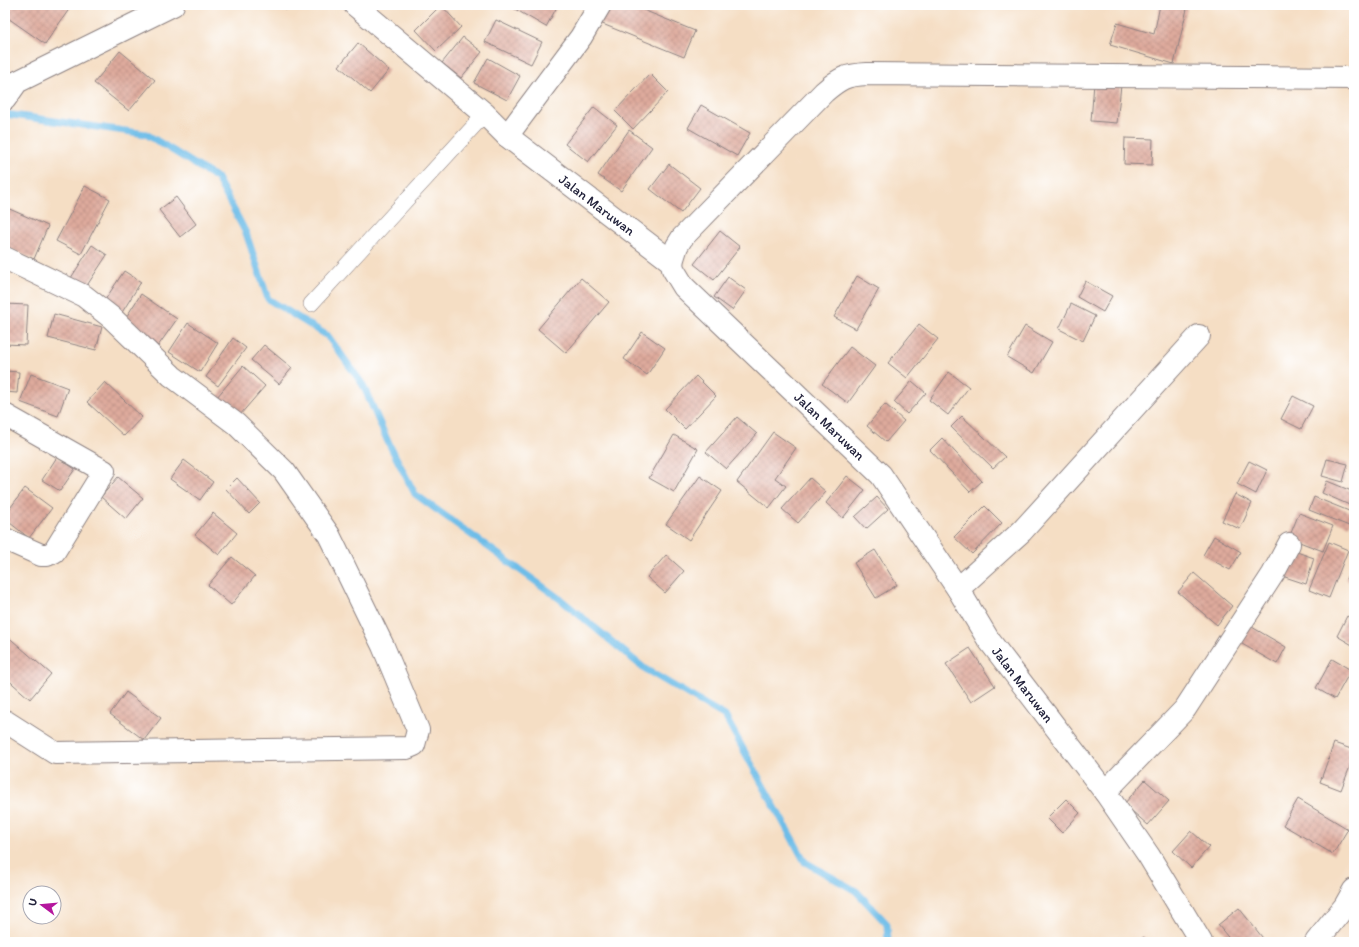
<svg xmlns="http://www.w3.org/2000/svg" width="1359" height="947" font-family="Itim,sans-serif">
	<defs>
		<pattern id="building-cross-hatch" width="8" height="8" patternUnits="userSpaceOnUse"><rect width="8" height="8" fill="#deaa9c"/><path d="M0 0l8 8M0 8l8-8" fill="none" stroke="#be9287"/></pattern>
	</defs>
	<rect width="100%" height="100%" fill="#fff"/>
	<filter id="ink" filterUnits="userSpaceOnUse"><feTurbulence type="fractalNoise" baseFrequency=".025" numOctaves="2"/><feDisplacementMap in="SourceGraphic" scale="8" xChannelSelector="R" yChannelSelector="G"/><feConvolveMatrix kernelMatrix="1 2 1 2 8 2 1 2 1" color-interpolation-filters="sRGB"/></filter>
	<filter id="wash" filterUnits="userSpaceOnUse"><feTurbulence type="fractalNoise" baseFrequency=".012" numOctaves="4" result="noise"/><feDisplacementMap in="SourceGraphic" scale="16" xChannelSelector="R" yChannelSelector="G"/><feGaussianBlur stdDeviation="0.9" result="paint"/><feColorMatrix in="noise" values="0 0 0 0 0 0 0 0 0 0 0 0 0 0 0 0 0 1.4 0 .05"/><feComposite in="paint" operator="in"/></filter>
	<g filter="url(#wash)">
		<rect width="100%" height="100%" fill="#f5dec4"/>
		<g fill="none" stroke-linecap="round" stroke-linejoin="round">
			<path stroke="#6ebde8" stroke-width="7" d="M5,114L146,134L217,178L246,233L268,299L328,336L363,385L388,442L415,494L560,599L645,669L725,716L805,862L856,891L887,924L888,942"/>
		</g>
		<g id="blocks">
			<g fill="url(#building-cross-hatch)">
				<path d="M5,5H72L45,44L5,16Z"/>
				<path d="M280,5H291L287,10Z"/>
				<path d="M441,5L461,27L436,51L416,30Z"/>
				<path d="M508,5H558L546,27Z"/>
				<path d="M607,5H631L695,31L684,57L600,23Z"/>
				<path d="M1160,5L1187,9L1174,64L1110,45L1117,23L1154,34Z"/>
				<path d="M496,20L542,42L531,64L485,42Z"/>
				<path d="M463,37L482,52L461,78L442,63Z"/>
				<path d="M358,43L389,70L370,93L339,66Z"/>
				<path d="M120,51L155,80L129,111L94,83Z"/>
				<path d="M488,58L520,76L507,100L474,83Z"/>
				<path d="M650,74L668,92L633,129L615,111Z"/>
				<path d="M1094,83L1121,85L1117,123L1091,121Z"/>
				<path d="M701,105L750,133L737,156L688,128Z"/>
				<path d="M594,107L617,125L588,162L565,144Z"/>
				<path d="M629,130L652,147L621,191L598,175Z"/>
				<path d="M1125,138L1153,139L1152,165L1124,164Z"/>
				<path d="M669,164L700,188L681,213L650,189Z"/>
				<path d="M85,186L110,199L81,254L56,241Z"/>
				<path d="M176,197L196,224L180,237L159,210Z"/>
				<path d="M5,207L48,226L34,259L5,247Z"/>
				<path d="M720,231L740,247L714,280L694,264Z"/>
				<path d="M92,245L107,255L84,290L69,281Z"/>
				<path d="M124,271L141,282L121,314L103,303Z"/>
				<path d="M857,276L879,289L856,329L834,317Z"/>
				<path d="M728,277L746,290L732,310L714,297Z"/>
				<path d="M581,278L609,302L566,353L538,329Z"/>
				<path d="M1085,281L1112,296L1103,312L1077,297Z"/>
				<path d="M141,294L177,319L158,346L123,322Z"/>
				<path d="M5,304L28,305L26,345L5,344Z"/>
				<path d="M1071,304L1095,316L1083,341L1059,329Z"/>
				<path d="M54,314L102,327L96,350L48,338Z"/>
				<path d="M188,323L218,343L200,372L169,352Z"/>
				<path d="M919,324L938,339L907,378L888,363Z"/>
				<path d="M1025,326L1052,342L1034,373L1007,357Z"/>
				<path d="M642,332L665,348L647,375L624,359Z"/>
				<path d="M233,338L246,348L218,386L206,377Z"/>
				<path d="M264,345L292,368L279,384L251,360Z"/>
				<path d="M850,347L875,366L848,403L822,384Z"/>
				<path d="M243,366L265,386L239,416L217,397Z"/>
				<path d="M5,371L19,372L17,393L5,392Z"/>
				<path d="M949,372L969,387L948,415L929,400Z"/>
				<path d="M31,374L68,388L58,416L20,402Z"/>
				<path d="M696,376L716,396L685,429L665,409Z"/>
				<path d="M912,381L926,393L907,414L894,402Z"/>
				<path d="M105,382L142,417L124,436L87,402Z"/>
				<path d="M1293,396L1313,406L1301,429L1281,419Z"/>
				<path d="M885,404L904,421L886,442L867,426Z"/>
				<path d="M962,416L1005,457L993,468L951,427Z"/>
				<path d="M737,417L757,434L726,469L706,452Z"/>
				<path d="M773,432L796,448L775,478L786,486L769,508L737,482Z"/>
				<path d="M674,435L698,449L674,492L649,478Z"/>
				<path d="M942,438L982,481L970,492L930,450Z"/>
				<path d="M57,457L75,469L60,491L42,480Z"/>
				<path d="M1327,459L1348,464L1343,482L1322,476Z"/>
				<path d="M184,460L213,482L200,500L170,479Z"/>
				<path d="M1249,461L1267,470L1256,494L1237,484Z"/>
				<path d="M700,476L722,491L689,540L666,524Z"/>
				<path d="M847,476L865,490L843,518L826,503Z"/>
				<path d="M118,477L143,498L126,519L101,497Z"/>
				<path d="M237,478L260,503L249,514L226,489Z"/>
				<path d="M810,478L826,492L798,523L782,509Z"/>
				<path d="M1327,481L1354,492V507L1322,493Z"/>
				<path d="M25,488L52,508L29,538L5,519V515Z"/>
				<path d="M1235,494L1252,503L1240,529L1222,521Z"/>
				<path d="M877,497L888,509L866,529L855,517Z"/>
				<path d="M1314,497L1354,513L1349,526L1309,510Z"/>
				<path d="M985,506L1002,523L972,554L954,537Z"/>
				<path d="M213,513L237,533L219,555L195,535Z"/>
				<path d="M1299,513L1333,526L1323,551L1289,538Z"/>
				<path d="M1214,536L1241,552L1230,570L1203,555Z"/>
				<path d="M1329,542L1348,550L1329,598L1309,590Z"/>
				<path d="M875,550L897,585L876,598L854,563Z"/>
				<path d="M1291,550L1314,558L1306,584L1282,576Z"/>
				<path d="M666,555L684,571L665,593L647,577Z"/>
				<path d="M232,557L255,576L231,605L208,585Z"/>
				<path d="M1354,561V583L1346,579Z"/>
				<path d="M1194,573L1232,606L1217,625L1178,592Z"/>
				<path d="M1347,616L1354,620V646L1337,636Z"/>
				<path d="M1245,623L1286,647L1277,664L1235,640Z"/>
				<path d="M5,634L51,674L30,699L5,677Z"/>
				<path d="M970,648L995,686L971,702L946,664Z"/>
				<path d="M1332,659L1351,670L1335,699L1316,688Z"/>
				<path d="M126,692L161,718L144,740L110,714Z"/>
				<path d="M1334,743L1354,750V756L1341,790L1320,782Z"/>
				<path d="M1145,780L1169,801L1148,825L1124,804Z"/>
				<path d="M1066,799L1080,813L1062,833L1047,818Z"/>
				<path d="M1298,799L1348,829L1333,854L1283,825Z"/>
				<path d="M1191,831L1209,847L1191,868L1173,851Z"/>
				<path d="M1239,908L1266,942H1232L1218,925Z"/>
				<path d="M1144,937L1147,942H1135Z"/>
			</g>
		</g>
	</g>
	<g filter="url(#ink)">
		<use href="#blocks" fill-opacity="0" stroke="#8c8080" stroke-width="1"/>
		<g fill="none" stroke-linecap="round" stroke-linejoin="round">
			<g stroke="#8c8080" stroke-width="16">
				<path id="service" d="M311,304L485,114"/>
			</g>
			<g stroke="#8c8080" stroke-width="24">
				<g id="minor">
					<path id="s1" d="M355,5L485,114L507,136L672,262L673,269L684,287L881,475L958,589L988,639L1105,792L1149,856L1201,942"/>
					<path d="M5,99L17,82L173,5"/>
					<path d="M507,136L581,37L600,5"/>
					<path d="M5,258L84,296L112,318L172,376L236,424L284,471L329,535L383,646L418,730L414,745L407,748L55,753L5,721"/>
					<path d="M672,262L677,246L682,238L824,92C840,78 846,75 867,74L1354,78"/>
					<path d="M5,415L104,471L54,552L47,555H41L5,539"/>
					<path d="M958,589L1022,531L1199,336"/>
					<path d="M1105,792L1185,709L1273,574L1289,544"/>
					<path d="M1316,942L1345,906L1354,890"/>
				</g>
			</g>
			<use href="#service" stroke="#fff" stroke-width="15"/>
			<use href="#minor" stroke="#fff" stroke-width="22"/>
		</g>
	</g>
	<g text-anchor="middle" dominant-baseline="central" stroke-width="3" stroke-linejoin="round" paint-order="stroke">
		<g font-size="14" fill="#22223b" stroke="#fff">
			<text stroke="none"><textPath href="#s1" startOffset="314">Jalan Maruwan</textPath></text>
			<text stroke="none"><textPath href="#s1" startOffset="638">Jalan Maruwan</textPath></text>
			<text stroke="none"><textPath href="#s1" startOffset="962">Jalan Maruwan</textPath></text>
		</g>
	</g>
	<rect width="1359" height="947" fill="none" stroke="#fff" stroke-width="20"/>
	<g transform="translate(42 905) rotate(286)"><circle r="19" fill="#ffffff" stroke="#a7a7b1"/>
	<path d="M0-3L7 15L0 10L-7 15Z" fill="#b5179e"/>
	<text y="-6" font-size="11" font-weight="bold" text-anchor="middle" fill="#22223b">U</text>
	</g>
</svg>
